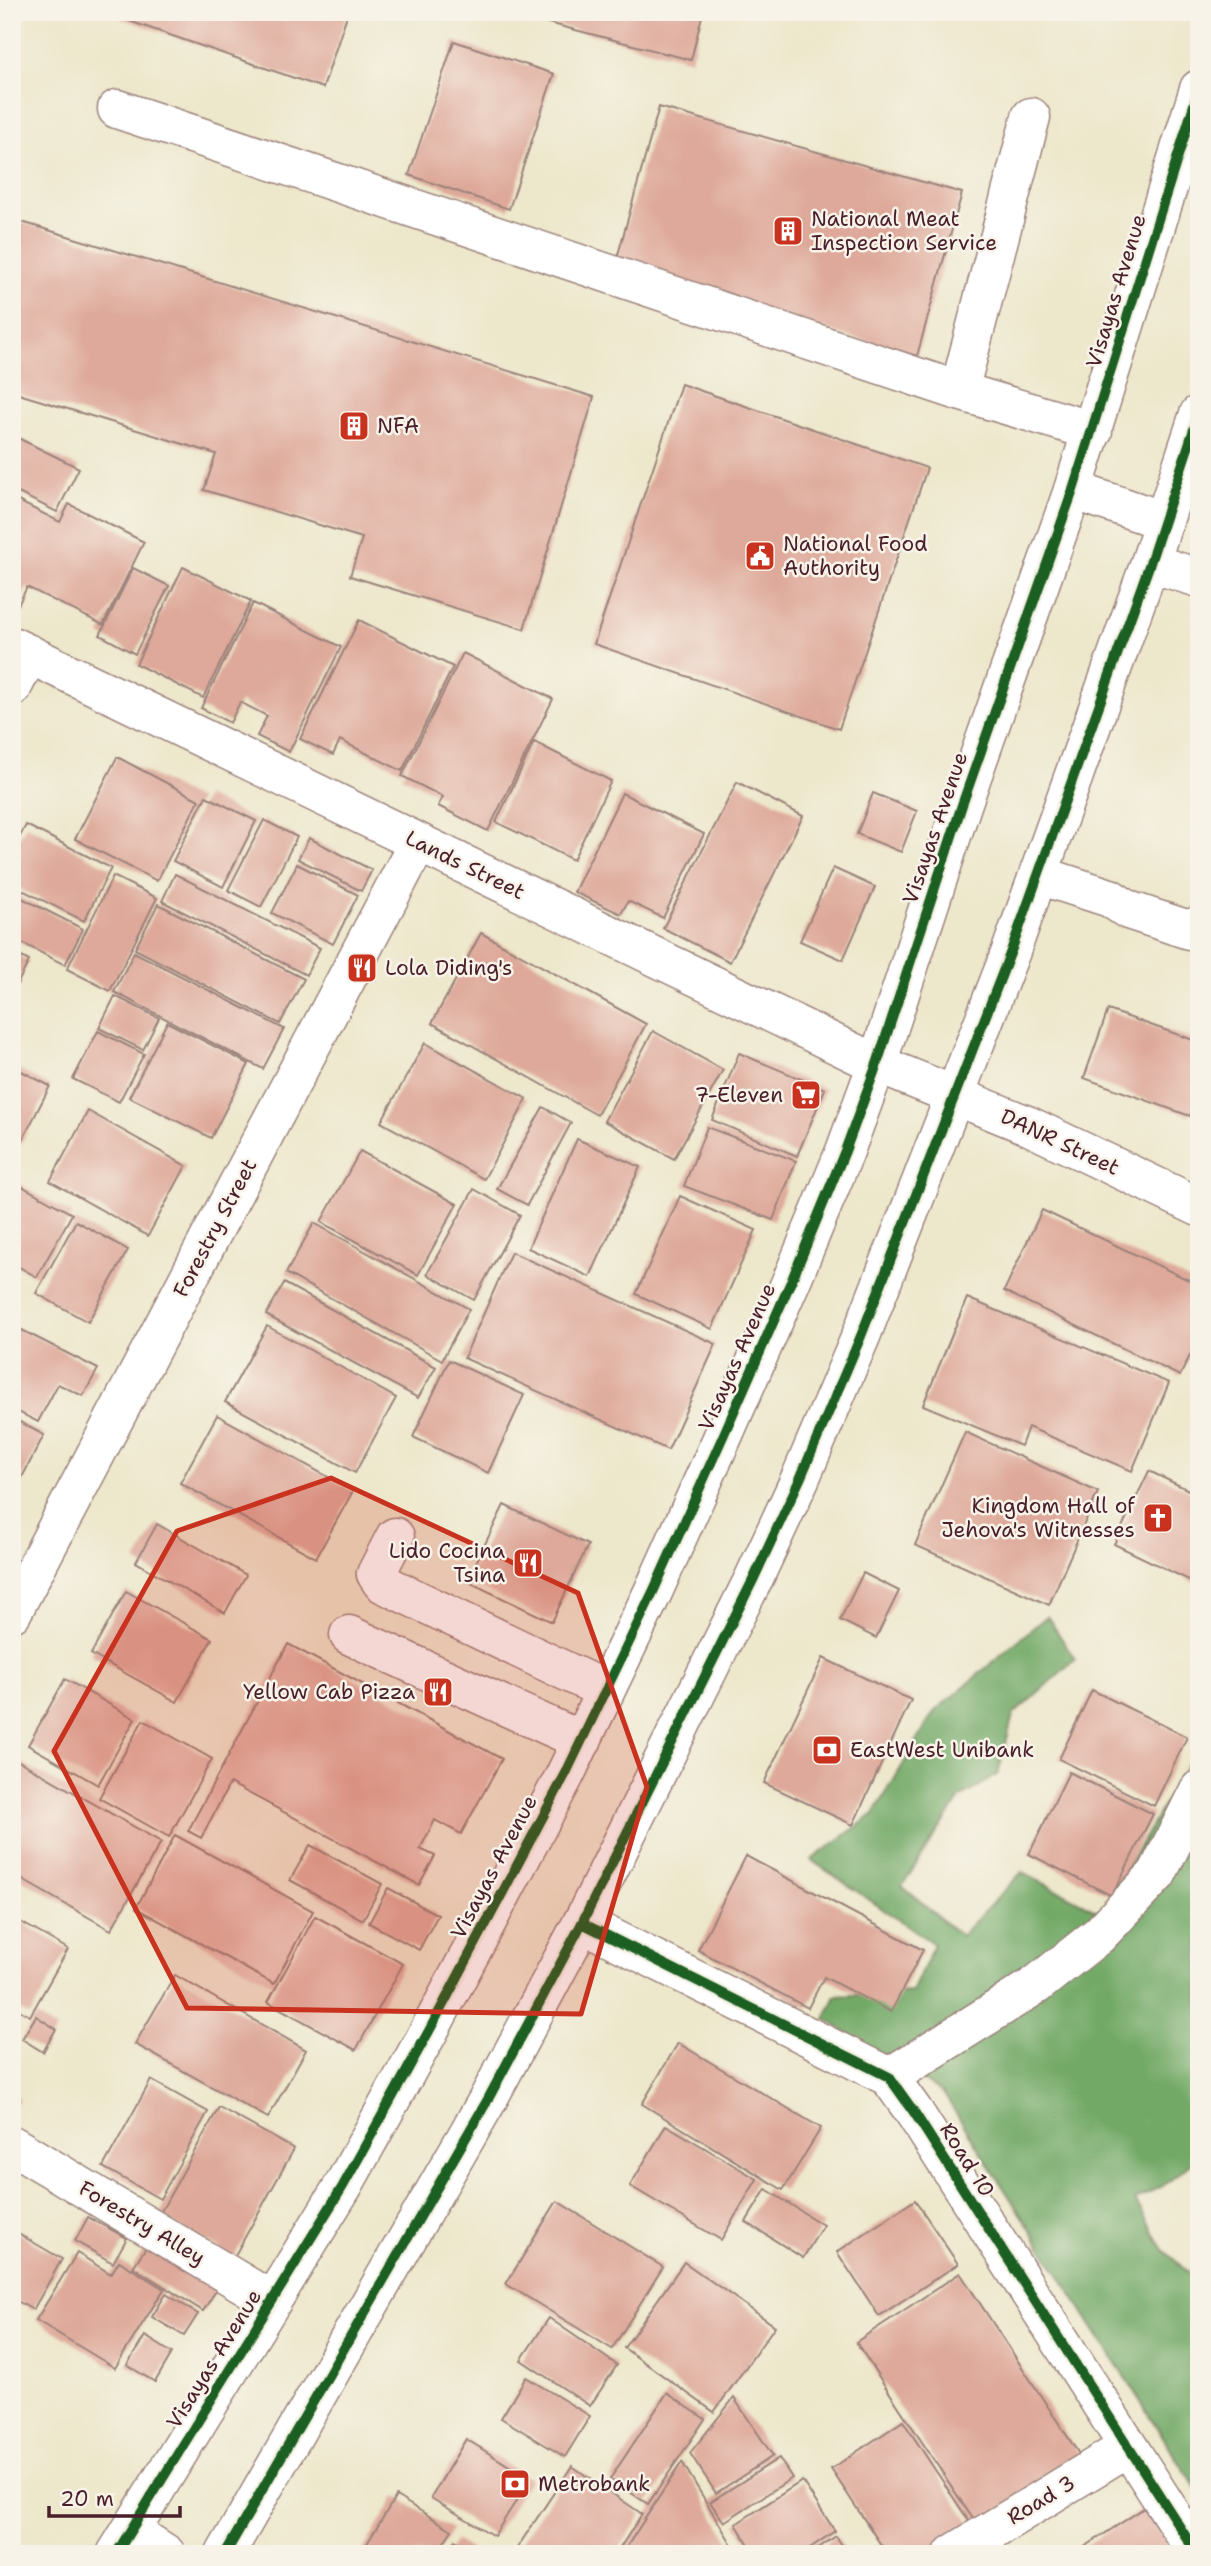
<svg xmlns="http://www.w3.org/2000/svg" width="1211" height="2566" font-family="'Shantell Sans',sans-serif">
	<rect width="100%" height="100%" fill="#f7f3e8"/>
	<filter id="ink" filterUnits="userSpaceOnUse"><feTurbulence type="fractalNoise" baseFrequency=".0143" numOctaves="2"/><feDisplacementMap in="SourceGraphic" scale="14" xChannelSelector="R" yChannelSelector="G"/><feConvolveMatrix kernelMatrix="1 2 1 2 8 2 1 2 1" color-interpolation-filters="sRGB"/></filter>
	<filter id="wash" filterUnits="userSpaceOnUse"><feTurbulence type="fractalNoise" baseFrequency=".00686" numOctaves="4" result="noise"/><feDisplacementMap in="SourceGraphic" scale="28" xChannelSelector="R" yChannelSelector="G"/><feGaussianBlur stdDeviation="1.57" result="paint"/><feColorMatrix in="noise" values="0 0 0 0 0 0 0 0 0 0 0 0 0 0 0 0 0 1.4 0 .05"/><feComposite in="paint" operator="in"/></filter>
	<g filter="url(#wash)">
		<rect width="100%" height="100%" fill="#ede7cb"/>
		<path fill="#72a966" stroke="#5e6448" stroke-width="2" d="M1047,1616L1075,1659L1013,1715L998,1774L960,1798L902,1886L961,1936L1022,1872L1101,1913L1199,1744V2157L1163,2186L1135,2200L1164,2250L1199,2283V2493L943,2093L825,2019L836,1996L912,1992L934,1944L811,1860L874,1814L934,1712Z"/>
		<g id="blocks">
			<g fill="#dea99a">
				<path d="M103,12H348L323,88Z"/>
				<path d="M506,12H703L691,60Z"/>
				<path d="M454,41L554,74L509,209L409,175Z"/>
				<path d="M659,107L962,193L917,356L614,269Z"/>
				<path d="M12,219L594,397L524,629L350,576L362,538L204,490L216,454L12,392Z"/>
				<path d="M681,384L927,468L839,729L594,644Z"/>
				<path d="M12,435L79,468L57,512L12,490Z"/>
				<path d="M12,498L60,522L69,504L144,542L103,625L27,587L12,617Z"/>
				<path d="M183,567L251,601L203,698L136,664Z"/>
				<path d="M133,568L169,586L135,654L100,635Z"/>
				<path d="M253,603L341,647L289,752L257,736L267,716L240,702L230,723L201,708Z"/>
				<path d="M359,620L453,667L402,771L340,740L333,755L300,739Z"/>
				<path d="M463,653L553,699L488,831L438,806L443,797L402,776Z"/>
				<path d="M534,742L611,781L573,860L496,822Z"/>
				<path d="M117,757L199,800L157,881L75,839Z"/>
				<path d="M737,782L803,816L730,962L663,928Z"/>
				<path d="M622,793L704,834L663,918L628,901L621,914L574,892Z"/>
				<path d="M873,793L917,811L901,852L857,834Z"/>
				<path d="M206,796L256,821L223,887L173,861Z"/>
				<path d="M264,820L297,837L261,907L228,890Z"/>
				<path d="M26,825L111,868L84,921L12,885V851Z"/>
				<path d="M309,838L372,870L361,891L298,859Z"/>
				<path d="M297,864L358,895L333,944L272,913Z"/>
				<path d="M833,868L875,887L843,960L800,941Z"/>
				<path d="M175,874L320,948L306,975L162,901Z"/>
				<path d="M113,876L157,898L110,991L67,969Z"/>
				<path d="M12,893L83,929L65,965L12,938Z"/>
				<path d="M158,904L304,979L280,1024L135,949Z"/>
				<path d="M481,933L646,1024L597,1115L432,1023Z"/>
				<path d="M12,952L29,961L12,994Z"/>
				<path d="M134,952L284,1029L263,1069L114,992Z"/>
				<path d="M115,996L159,1018L143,1050L99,1028Z"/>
				<path d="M1108,1010L1199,1042V1089L1190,1116L1084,1078Z"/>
				<path d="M167,1022L249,1064L211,1138L129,1097Z"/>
				<path d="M98,1031L144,1054L119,1102L73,1079Z"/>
				<path d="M653,1031L723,1070L674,1159L604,1121Z"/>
				<path d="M425,1043L527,1099L484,1179L381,1122Z"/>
				<path d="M739,1053L825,1089L797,1156L712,1120Z"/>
				<path d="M12,1066L50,1086L15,1155L12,1153Z"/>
				<path d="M543,1107L571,1123L527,1205L497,1189Z"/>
				<path d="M88,1111L186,1166L148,1236L50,1181Z"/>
				<path d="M707,1127L796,1161L773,1220L684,1186Z"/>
				<path d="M577,1139L640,1167L590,1277L528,1248Z"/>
				<path d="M360,1151L457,1204L418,1275L321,1222Z"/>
				<path d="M18,1184L72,1214L37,1277L12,1263V1195Z"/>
				<path d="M474,1189L520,1215L474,1300L427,1274Z"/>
				<path d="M680,1196L756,1230L712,1329L636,1294Z"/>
				<path d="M1042,1210L1199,1285V1337L1180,1376L1004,1291Z"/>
				<path d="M76,1221L128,1250L88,1322L36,1293Z"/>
				<path d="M314,1223L469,1309L442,1360L286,1273Z"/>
				<path d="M511,1252L716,1344L668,1450L464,1358Z"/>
				<path d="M284,1283L436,1367L418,1398L266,1315Z"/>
				<path d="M967,1298L1169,1383L1132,1471L1028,1427L1021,1446L923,1405Z"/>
				<path d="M12,1325L98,1369L83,1396L58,1384L38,1422L12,1409Z"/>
				<path d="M267,1326L396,1398L355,1473L225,1402Z"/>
				<path d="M449,1360L524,1395L488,1473L413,1437Z"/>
				<path d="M217,1415L353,1491L316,1558L180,1483Z"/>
				<path d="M12,1418L44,1435L16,1489L12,1488Z"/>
				<path d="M965,1432L1098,1492L1049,1605L915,1545Z"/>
				<path d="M1149,1471L1199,1495V1585L1114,1544Z"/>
				<path d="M504,1505L588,1545L552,1622L467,1581Z"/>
				<path d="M157,1524L246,1575L225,1613L136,1562Z"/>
				<path d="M863,1573L899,1591L876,1638L840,1620Z"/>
				<path d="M126,1591L212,1639L177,1702L91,1654Z"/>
				<path d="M288,1644L502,1759L461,1834L435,1820L420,1849L435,1856L419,1885L230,1783L201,1838L188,1831Z"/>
				<path d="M823,1658L911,1700L853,1825L764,1783Z"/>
				<path d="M65,1679L135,1719L98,1785L28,1745Z"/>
				<path d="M1092,1690L1187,1737L1154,1806L1059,1759Z"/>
				<path d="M143,1720L212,1759L169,1837L99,1798Z"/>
				<path d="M17,1760L161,1842L111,1930L12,1874V1769Z"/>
				<path d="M1069,1772L1153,1814L1112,1896L1029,1854Z"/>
				<path d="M175,1835L313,1911L274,1984L136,1908Z"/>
				<path d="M310,1845L382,1884L363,1920L290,1880Z"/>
				<path d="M746,1856L923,1950L891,2012L824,1977L808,2008L698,1950Z"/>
				<path d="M388,1888L438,1915L419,1950L369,1923Z"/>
				<path d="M315,1916L403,1964L356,2050L268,2002Z"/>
				<path d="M12,1917L68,1949L30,2016L12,2006Z"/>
				<path d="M175,1975L306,2050L268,2118L135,2044Z"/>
				<path d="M36,2016L56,2029L43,2052L22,2039Z"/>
				<path d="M678,2043L821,2128L783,2190L642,2104Z"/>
				<path d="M151,2080L208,2112L160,2199L103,2167Z"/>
				<path d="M12,2094L19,2098L12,2110Z"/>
				<path d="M219,2107L294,2149L234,2257L159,2215Z"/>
				<path d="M666,2125L757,2179L721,2240L630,2186Z"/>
				<path d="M766,2189L823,2225L803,2258L746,2222Z"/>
				<path d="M915,2200L958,2264L879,2316L837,2252Z"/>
				<path d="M557,2201L663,2267L612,2349L506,2284Z"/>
				<path d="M88,2217L127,2238L113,2263L75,2241Z"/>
				<path d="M12,2230L62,2259L33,2310L12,2298Z"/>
				<path d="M152,2238L222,2281L203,2311L133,2267Z"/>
				<path d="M77,2253L111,2274L119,2261L164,2289L115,2368L36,2320Z"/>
				<path d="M684,2262L775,2326L714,2412L624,2348Z"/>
				<path d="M960,2273L1081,2457L977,2525L856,2342Z"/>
				<path d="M166,2294L198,2314L184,2336L152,2317Z"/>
				<path d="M549,2318L617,2365L590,2406L521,2360Z"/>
				<path d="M145,2336L172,2353L155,2382L127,2365Z"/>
				<path d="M526,2377L590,2416L565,2457L501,2418Z"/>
				<path d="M667,2393L705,2419L648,2504L610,2479Z"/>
				<path d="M734,2398L773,2456L716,2493L690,2453Z"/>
				<path d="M903,2421L976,2532L943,2554H887L831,2469Z"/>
				<path d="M466,2439L530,2479L494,2536L431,2498Z"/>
				<path d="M779,2458L792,2478L724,2522L710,2502Z"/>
				<path d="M682,2462L734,2548L727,2554H622Z"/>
				<path d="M572,2466L642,2514L616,2554H513Z"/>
				<path d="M802,2481L835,2531L801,2554H755L736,2524Z"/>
				<path d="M396,2496L452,2530L436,2554H365L362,2552Z"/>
				<path d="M1144,2508L1175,2554H1074Z"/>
				<path d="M836,2536L848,2554H810Z"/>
				<path d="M455,2540L478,2554H447Z"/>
			</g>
		</g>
	</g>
	<g filter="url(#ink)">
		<use href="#blocks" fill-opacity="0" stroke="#9c837b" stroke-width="2"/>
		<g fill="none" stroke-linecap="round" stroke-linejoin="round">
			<g stroke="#9c837b" stroke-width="41">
				<g id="minor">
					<path d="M117,109L959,391L1093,431"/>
					<path d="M959,391L1031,117"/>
					<path d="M1073,490L1164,521"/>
					<path d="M1150,563L1199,578"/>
					<path d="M12,646L877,1064L1027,1125L1199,1207"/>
					<path d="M12,688L29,654"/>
					<path d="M1039,875L1110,898L1128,910L1189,930L1199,925"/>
					<path d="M395,1537L376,1574L382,1583L605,1690"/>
					<path d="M12,1613L418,843"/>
					<path d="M349,1635L582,1741"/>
					<path d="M582,1923L889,2077L914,2112L1197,2554"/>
					<path d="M889,2077L1036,1985L1099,1935L1157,1874L1199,1790"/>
					<path d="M12,2145L272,2301"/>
					<path d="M953,2554L1128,2447"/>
				</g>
			</g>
			<g stroke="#9c837b" stroke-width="41">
				<g id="major">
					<path d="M131,2531L166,2554"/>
					<path d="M116,2554L343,2186L429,2031L565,1775L653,1592L724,1434L793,1277L845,1151L877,1064L962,805L1073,490L1199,89"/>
					<path d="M225,2554L487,2101L582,1923L754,1578L800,1479L861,1336L1011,951L1150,563L1199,414"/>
				</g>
			</g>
			<use href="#minor" stroke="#fff" stroke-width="38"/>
			<use href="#major" stroke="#fff" stroke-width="38"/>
			<g stroke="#f7f3e8" stroke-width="15">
				<g id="cycleway">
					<path d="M582,1923L889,2077L914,2112L1197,2554"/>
					<path d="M116,2554L343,2186L429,2031L565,1775L653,1592L724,1434L793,1277L845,1151L877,1064L962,805L1073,490L1199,89"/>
					<path d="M225,2554L487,2101L582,1923L754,1578L800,1479L861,1336L1011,951L1150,563L1199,414"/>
				</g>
			</g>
			<use href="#cycleway" stroke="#1b5e20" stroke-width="10"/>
		</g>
	</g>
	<path fill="#c8321e" fill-opacity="0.2" stroke="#c8321e" stroke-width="5" stroke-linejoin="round" d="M331,1478L578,1593L647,1787L581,2014L187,2008L54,1751L177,1531Z"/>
	<defs>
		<g id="building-square" transform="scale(1.575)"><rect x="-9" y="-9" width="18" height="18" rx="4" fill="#c8321e" stroke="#f7f3e8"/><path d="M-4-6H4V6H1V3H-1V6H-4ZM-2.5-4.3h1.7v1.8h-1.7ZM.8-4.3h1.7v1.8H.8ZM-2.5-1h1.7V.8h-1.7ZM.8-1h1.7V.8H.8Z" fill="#fff"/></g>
		<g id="civic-square" transform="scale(1.575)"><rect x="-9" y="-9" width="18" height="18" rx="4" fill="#c8321e" stroke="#f7f3e8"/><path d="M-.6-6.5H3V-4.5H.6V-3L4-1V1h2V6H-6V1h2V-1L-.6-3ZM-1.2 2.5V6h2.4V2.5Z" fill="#fff"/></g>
		<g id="restaurant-square" transform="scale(1.575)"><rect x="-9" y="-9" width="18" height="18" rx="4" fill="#c8321e" stroke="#f7f3e8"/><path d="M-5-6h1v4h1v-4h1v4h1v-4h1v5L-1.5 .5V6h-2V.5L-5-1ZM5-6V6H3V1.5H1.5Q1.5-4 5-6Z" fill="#fff"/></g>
		<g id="supermarket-square" transform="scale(1.575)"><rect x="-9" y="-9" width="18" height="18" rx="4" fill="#c8321e" stroke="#f7f3e8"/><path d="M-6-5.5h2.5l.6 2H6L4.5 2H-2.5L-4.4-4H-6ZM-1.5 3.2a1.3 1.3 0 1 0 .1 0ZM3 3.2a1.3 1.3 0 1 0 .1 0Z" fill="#fff"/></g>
		<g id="church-square" transform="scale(1.575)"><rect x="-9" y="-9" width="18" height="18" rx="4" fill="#c8321e" stroke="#f7f3e8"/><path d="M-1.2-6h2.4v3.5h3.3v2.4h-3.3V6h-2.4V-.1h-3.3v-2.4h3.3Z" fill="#fff"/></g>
		<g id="bank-square" transform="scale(1.575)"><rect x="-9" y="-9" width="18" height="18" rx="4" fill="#c8321e" stroke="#f7f3e8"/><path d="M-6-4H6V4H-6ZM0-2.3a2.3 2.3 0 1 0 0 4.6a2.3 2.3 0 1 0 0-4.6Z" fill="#fff"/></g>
	</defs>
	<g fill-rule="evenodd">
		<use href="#building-square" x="788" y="231"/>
		<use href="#building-square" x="354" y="426"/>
		<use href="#civic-square" x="760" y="556"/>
		<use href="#restaurant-square" x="362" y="968"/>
		<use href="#supermarket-square" x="806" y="1095"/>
		<use href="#church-square" x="1158" y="1518"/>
		<use href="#restaurant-square" x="528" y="1563"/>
		<use href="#restaurant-square" x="438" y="1692"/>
		<use href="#bank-square" x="827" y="1750"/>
		<use href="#bank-square" x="515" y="2484"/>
	</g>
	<g text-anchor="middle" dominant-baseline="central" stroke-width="5" stroke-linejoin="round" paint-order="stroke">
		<g font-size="21" fill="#4a1f2b" stroke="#f7f3e8" text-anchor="start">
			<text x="811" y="219">National Meat<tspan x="811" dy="24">Inspection Service</tspan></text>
			<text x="377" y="426">NFA</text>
			<text x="783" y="544">National Food<tspan x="783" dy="24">Authority</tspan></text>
			<text x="385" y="968">Lola Diding's</text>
			<text x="783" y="1095" text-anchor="end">7-Eleven</text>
			<text x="1135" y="1506" text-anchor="end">Kingdom Hall of<tspan x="1135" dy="24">Jehova's Witnesses</tspan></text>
			<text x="505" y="1551" text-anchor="end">Lido Cocina<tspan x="505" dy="24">Tsina</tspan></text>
			<text x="415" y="1692" text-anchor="end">Yellow Cab Pizza</text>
			<text x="850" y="1750">EastWest Unibank</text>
			<text x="538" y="2484">Metrobank</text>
		</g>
		<g font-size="21" fill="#4a1f2b" stroke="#f7f3e8">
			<text transform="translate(1116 291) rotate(-73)">Visayas Avenue</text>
			<text transform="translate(935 828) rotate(-71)">Visayas Avenue</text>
			<text transform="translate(465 865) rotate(26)">Lands Street</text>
			<text transform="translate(1060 1142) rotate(25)">DANR Street</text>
			<text transform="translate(215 1228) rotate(-62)">Forestry Street</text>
			<text transform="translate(737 1357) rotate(-66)">Visayas Avenue</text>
			<text transform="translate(494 1867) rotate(-62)">Visayas Avenue</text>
			<text transform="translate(967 2160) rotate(58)">Road 10</text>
			<text transform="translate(142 2223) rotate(31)">Forestry Alley</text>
			<text transform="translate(214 2359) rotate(-58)">Visayas Avenue</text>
			<text transform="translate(1041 2500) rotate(-31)">Road 3</text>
		</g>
	</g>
	<rect width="1211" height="2566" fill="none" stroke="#f7f3e8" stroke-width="42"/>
	<path d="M49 2506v10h131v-10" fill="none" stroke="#4a1f2b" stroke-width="3.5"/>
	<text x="60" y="2506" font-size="21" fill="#4a1f2b" stroke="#f7f3e8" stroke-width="5" paint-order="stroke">20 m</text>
</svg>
